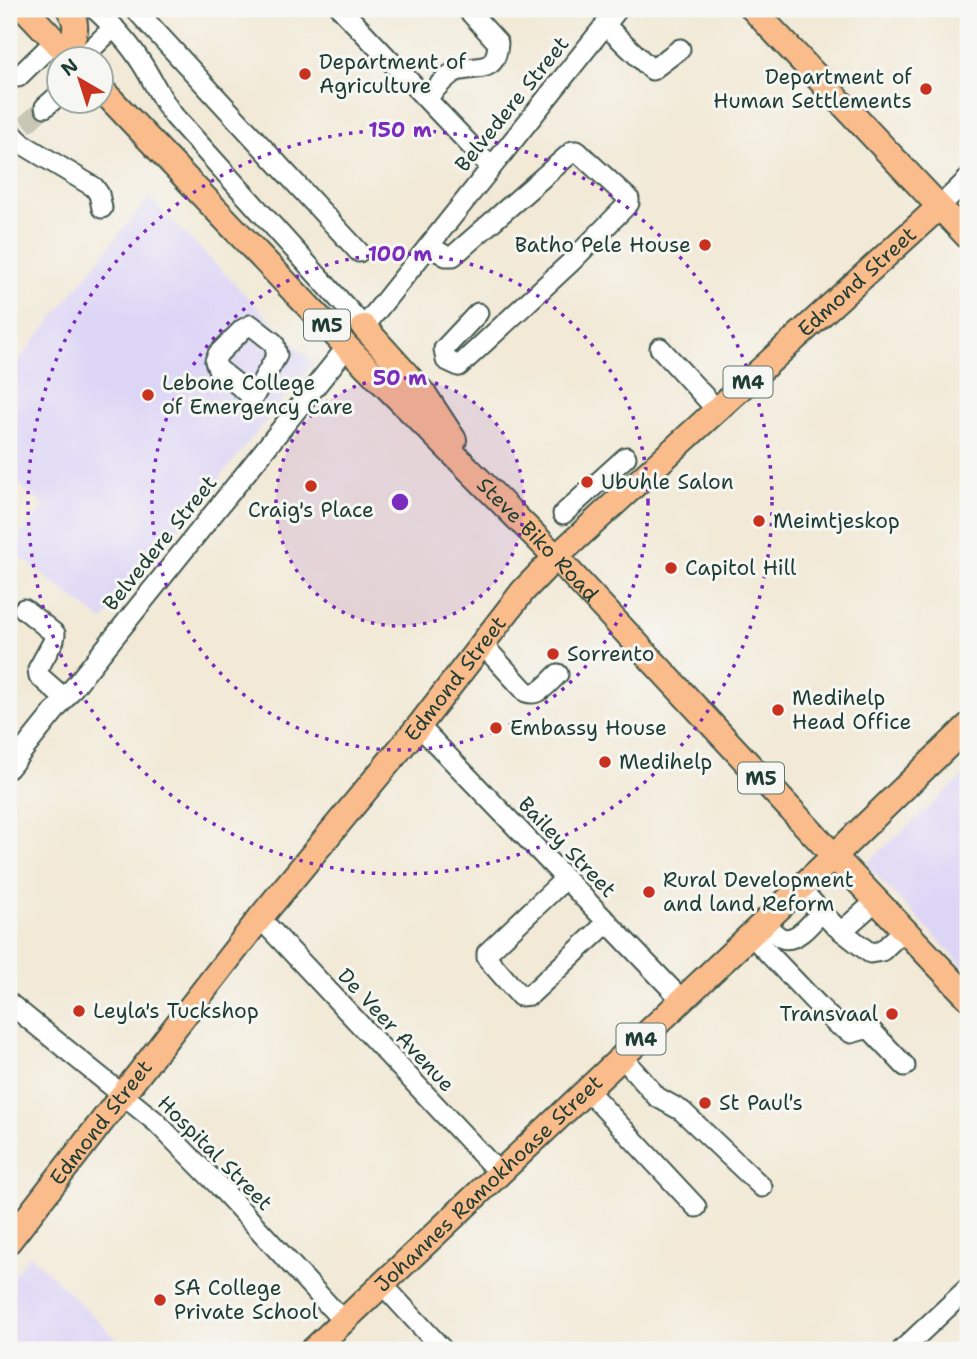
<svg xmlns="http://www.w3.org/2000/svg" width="977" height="1359" font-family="'Shantell Sans',sans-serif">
	<rect width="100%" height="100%" fill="#f6f6f2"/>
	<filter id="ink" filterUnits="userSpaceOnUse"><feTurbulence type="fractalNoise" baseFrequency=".0143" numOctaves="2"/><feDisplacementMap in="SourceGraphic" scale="14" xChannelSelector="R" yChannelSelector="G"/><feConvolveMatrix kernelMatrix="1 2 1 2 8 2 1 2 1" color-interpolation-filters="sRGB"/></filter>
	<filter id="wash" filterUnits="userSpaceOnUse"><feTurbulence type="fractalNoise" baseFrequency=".00686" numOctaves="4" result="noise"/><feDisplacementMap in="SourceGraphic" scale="28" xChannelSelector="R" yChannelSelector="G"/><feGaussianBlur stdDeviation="1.57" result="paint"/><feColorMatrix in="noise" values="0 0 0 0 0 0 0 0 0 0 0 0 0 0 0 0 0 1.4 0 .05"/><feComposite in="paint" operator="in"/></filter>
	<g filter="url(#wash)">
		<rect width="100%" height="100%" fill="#f2e9d6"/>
		<g fill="#ddd5f6">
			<path d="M149,197L313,363L103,621L9,548L45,506L9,476V373Z"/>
			<path d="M968,772V971L866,864Z"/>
			<path d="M30,1255L124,1346L119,1350H9V1281Z"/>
		</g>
	</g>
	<g filter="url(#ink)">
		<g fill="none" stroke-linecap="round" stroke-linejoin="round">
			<path stroke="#c8c7b6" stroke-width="19" stroke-dasharray="19 10" stroke-linecap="butt" d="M25,125L45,107"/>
			<g stroke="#3f574c" stroke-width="23">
				<g id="minor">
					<path d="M95,9C111,24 127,40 139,59C152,78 160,98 174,116L364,327L618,9"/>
					<path d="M135,9L359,252"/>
					<path d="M341,9L491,167"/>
					<path d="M605,25L652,70L680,49"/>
					<path d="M80,60L114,27"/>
					<path d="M18,77L55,41"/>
					<path d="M427,98C435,90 446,75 457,71C477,65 496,75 498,43L467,9"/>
					<path d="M45,107L60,94"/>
					<path d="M9,131L24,145L94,187L99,194L102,208"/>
					<path d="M939,207L968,179"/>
					<path d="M429,246L446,256H453L573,151H577L629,199V203L571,262L459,366L446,360L444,349L478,313"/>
					<path d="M660,348L717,410"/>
					<path d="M250,403L277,355L274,343L251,325L243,329L218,354L215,361L218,369L252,396"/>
					<path d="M563,514L626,457"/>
					<path d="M24,609L55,634L54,640L38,669L39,676L64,698"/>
					<path d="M482,644L526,692C539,697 548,683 558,674"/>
					<path d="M419,726L682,1000"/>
					<path d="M9,768L347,347"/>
					<path d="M566,878L487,953V958L520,996L530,995L608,922"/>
					<path d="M800,889L834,925L870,953L882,951L904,930"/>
					<path d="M260,918L499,1173"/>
					<path d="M764,922C769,927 776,936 782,938C797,943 813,921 821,912"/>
					<path d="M842,931L876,901"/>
					<path d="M751,935L835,1023L851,1033L869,1028L905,1066"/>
					<path d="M9,1003L156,1122L218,1185L343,1321"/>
					<path d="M622,1057L657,1097L682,1111L762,1187"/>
					<path d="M587,1090L696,1207"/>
					<path d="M383,1285L443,1350"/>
					<path d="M902,1350L968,1288"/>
				</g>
			</g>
			<g stroke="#3f574c" stroke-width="28">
				<g id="major">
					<path d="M25,9L73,60"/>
					<path d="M753,9L968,237"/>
					<path d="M66,52C75,36 80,26 69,9"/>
					<path id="s1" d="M102,90L347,347L556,557L834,856L968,997"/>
					<path d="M364,327L424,394L454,440"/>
					<path id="s2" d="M9,1241L260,918L419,726L523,591L556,557L939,207"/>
					<path id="s3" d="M313,1350L834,856L968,726"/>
				</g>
			</g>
			<use href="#minor" stroke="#fff" stroke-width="19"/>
			<use href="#major" stroke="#fabc8b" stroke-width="24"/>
		</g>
	</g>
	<circle cx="400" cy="502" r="124" fill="#7b2cbf" fill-opacity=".12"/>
	<g fill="none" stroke="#7b2cbf" stroke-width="3.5" stroke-dasharray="3.5 7">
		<circle cx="400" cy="502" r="124"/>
		<circle cx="400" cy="502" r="248"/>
		<circle cx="400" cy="502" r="372"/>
	</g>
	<g fill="#c8321e" stroke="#f6f6f2" stroke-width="2.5">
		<circle cx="305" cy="74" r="7"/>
		<circle cx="926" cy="89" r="7"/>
		<circle cx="705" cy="245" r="7"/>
		<circle cx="148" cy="395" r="7"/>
		<circle cx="587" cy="482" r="7"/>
		<circle cx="311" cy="486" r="7"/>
		<circle cx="759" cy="521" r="7"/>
		<circle cx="671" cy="568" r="7"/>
		<circle cx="553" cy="654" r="7"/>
		<circle cx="778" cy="710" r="7"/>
		<circle cx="496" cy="728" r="7"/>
		<circle cx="605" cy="762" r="7"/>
		<circle cx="649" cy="892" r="7"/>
		<circle cx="79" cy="1011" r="7"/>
		<circle cx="892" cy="1014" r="7"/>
		<circle cx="705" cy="1103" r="7"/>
		<circle cx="160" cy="1300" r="7"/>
	</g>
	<g text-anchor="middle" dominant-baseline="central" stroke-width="6" stroke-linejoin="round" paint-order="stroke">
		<g fill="#f6f6f2" stroke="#60746d" stroke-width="2">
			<rect x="304" y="309.5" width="46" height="31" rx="5"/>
			<rect x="723.5" y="366.5" width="49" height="31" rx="5"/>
			<rect x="738" y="762.5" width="46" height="31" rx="5"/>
			<rect x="616.5" y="1023.5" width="49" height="31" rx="5"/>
		</g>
		<g font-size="19" font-weight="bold" fill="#1f3d34">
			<text x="327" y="325">M5</text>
			<text x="748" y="382">M4</text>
			<text x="761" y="778">M5</text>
			<text x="641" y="1039">M4</text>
		</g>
		<g font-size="21" fill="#1f3d34" stroke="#f6f6f2" text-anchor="start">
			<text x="319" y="62">Department of<tspan x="319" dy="24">Agriculture</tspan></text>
			<text x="912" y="77" text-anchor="end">Department of<tspan x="912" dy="24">Human Settlements</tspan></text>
			<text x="691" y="245" text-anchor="end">Batho Pele House</text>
			<text x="162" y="383">Lebone College<tspan x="162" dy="24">of Emergency Care</tspan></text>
			<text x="601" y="482">Ubuhle Salon</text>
			<text x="311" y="510" text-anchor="middle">Craig's Place</text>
			<text x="773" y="521">Meimtjeskop</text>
			<text x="685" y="568">Capitol Hill</text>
			<text x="567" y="654">Sorrento</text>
			<text x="792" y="698">Medihelp<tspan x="792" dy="24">Head Office</tspan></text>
			<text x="510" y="728">Embassy House</text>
			<text x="619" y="762">Medihelp</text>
			<text x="663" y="880">Rural Development<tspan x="663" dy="24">and land Reform</tspan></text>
			<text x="93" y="1011">Leyla's Tuckshop</text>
			<text x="878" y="1014" text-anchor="end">Transvaal</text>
			<text x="719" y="1103">St Paul's</text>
			<text x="174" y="1288">SA College<tspan x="174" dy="24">Private School</tspan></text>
		</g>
		<g font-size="21" fill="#1f3d34" stroke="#f6f6f2">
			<text transform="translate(512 104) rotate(-51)">Belvedere Street</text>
			<text stroke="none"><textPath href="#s2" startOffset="1284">Edmond Street</textPath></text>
			<text stroke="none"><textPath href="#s1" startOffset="626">Steve Biko Road</textPath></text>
			<text transform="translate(160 543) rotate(-51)">Belvedere Street</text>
			<text stroke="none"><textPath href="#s2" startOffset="718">Edmond Street</textPath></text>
			<text transform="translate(567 847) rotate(46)">Bailey Street</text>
			<text transform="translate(396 1030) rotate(47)">De Veer Avenue</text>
			<text stroke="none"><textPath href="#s2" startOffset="150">Edmond Street</textPath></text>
			<text transform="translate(215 1153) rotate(45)">Hospital Street</text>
			<text stroke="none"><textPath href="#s3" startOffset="242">Johannes Ramokhoase Street</textPath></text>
		</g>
	</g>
	<circle cx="400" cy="502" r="10" fill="#7b2cbf" stroke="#f6f6f2" stroke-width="3.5"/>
	<g font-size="21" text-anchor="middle" font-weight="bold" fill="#7b2cbf" stroke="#f6f6f2" stroke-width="6" stroke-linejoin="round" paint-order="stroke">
		<text x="400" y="137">150 m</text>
		<text x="400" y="261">100 m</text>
		<text x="400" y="385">50 m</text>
	</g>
	<rect width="977" height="1359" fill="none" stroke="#f6f6f2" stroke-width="35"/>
	<g transform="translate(80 80) rotate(321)"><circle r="33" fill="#f6f6f2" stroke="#a0aca6" stroke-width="2"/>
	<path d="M0-5L12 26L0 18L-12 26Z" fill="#c8321e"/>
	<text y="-10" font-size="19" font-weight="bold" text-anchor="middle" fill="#1f3d34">N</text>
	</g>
</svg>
